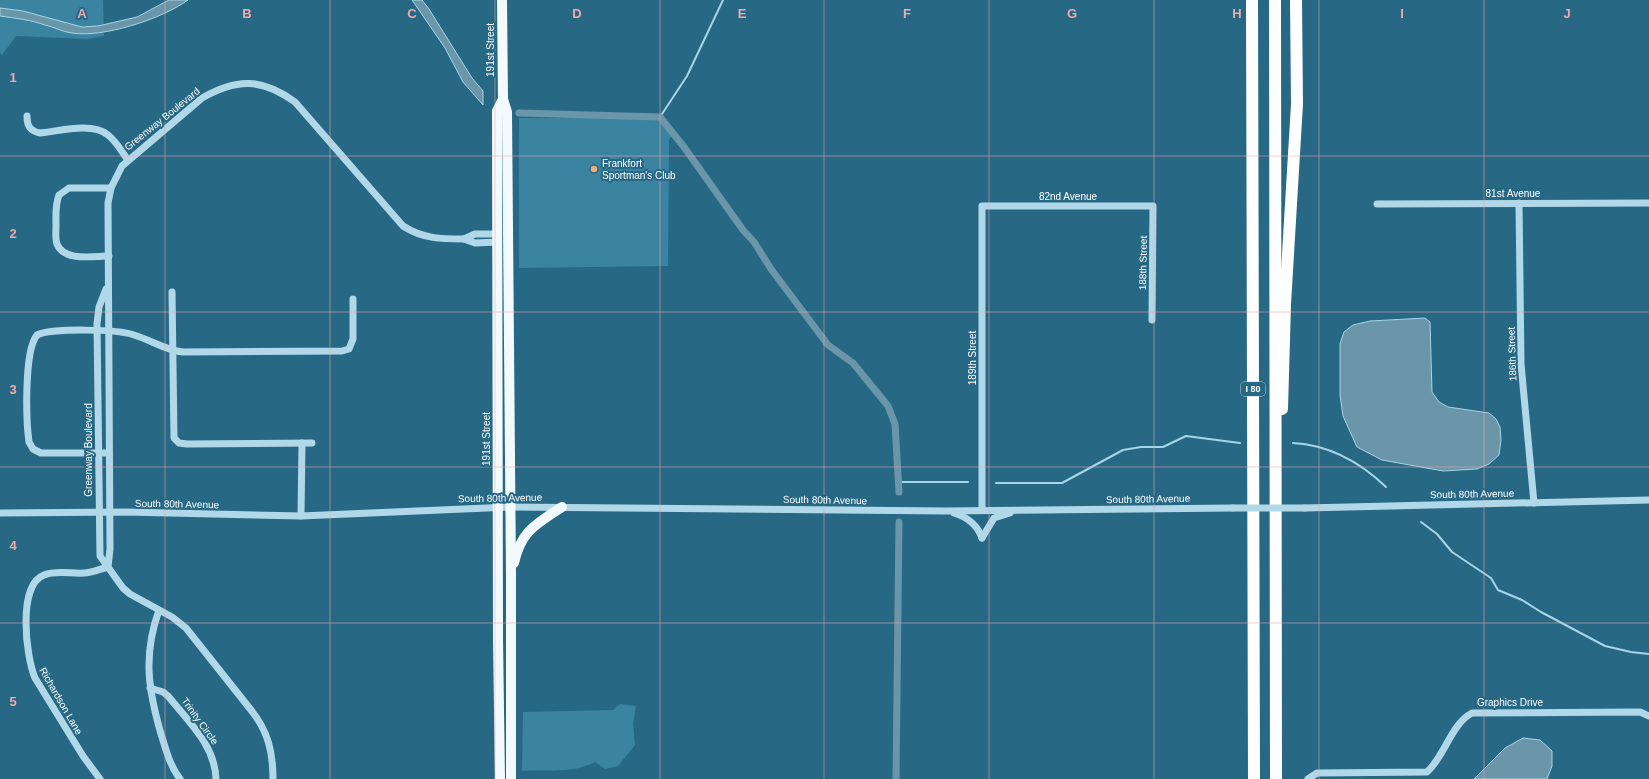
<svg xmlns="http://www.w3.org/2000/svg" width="1649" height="779" font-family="Arial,sans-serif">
	<rect width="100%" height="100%" fill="#276885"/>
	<g fill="#3b84a1">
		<path d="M0,0H103L104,36L87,39L16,36L2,55L0,53Z"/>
		<path d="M519,118H655L669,123L676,133L669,139L668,266L519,268Z"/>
		<path d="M620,704L636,706L633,723L635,745L618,766L605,769L595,762C573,774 546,769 522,771L523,712L613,710Z"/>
	</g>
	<g fill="#6b96a9" stroke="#a5d5e8">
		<path d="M169,0H188C162,19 103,38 72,33C63,32 54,27 45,25C31,20 15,18 0,16V8L23,11L82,27L98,26L137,17Z"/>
		<path d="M412,0H422L429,9L472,78L483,91V105L463,82L445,48Z"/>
		<path d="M1425,318L1430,322L1432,392L1439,402L1448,407L1489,413L1496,419L1500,427L1501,440L1499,455L1489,464L1477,469L1443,471L1382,460L1357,447L1343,416L1340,395V344L1344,332L1353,325L1370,321Z"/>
		<path d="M1523,738L1540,740L1552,751V766L1547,779H1474L1505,748Z"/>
	</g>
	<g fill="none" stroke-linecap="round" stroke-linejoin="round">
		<g stroke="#a5d5e8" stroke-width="2">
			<path d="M660,117L687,76L723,0"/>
			<path d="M1293,443C1329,445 1360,462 1386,487"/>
			<path d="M899,482H968"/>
			<path d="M996,483H1062L1123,450L1141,447H1163L1186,436L1240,443"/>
			<path d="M1421,522L1437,534L1452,552L1491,578L1498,590L1522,600L1541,612L1605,646L1631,652L1649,654"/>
		</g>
		<g stroke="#6b96a9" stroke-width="7">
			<path d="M519,113L660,117L684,147L743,230L754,242L771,269L828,345L853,363L888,406L895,424L899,492"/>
			<path d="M896,779L899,522"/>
		</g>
		<g stroke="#b1d8e8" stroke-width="7">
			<path d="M27,116C27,126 30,131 40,133C60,131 92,122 108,135C116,141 122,152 128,160"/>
			<path d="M1519,203L1521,364L1534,503"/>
			<path d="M1377,204L1649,203"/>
			<path d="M498,234H475L464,239L475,243L498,242"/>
			<path d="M109,256C94,256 64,262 57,244C55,239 56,232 56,226C56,215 55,205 59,195L69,188H111"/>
			<path d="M106,289L99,307L97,324L100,556L123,588L130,594L172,617L186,628L251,710C268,731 273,752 273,779"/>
			<path d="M172,292L174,438L179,443L187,444L312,443"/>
			<path d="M109,453H41L33,449L29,442C26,420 24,351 37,335C52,328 118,329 134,335C151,340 165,350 183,352L342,351L349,349L353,339V299"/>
			<path d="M1305,508L1649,500"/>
			<path d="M982,510V206H1153L1152,320"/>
			<path d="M0,513L126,512L301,516L510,507L946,511L1233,508"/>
			<path d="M954,513C967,517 977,524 982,538"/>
			<path d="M301,516L302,443"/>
			<path d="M982,538L994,518L1010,513"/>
			<path d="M108,567L110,549L108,203L111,188L122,166L202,98C237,78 262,78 295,102L403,226C423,239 442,239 464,239"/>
			<path d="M159,610C143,655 148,689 161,734C166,750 170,766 180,779"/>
			<path d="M150,688L163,692L168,696C188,721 215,745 216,779"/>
			<path d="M100,779L83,756L35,678C26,657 17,585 44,575C56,570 72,574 84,573C92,573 100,569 108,567"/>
			<path d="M1308,779L1317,773L1427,772C1445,756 1451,724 1472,713L1640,712L1649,716"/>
		</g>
		<g stroke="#f3fafe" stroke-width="10">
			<path d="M502,0L503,99L507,112L511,575V779"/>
			<path d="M514,563C521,531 536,524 562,507"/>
			<path d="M500,779L498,639L497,111L503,99"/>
		</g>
		<g stroke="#fff" stroke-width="12">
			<path d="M1252,0L1254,779"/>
			<path d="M1275,0L1276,779"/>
			<path d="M1282,409L1285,304L1297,104L1296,0"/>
		</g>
		<path stroke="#b1d8e8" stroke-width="7" d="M1233,508H1305"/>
	</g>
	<path fill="none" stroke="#efa9a9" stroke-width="1" stroke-opacity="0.55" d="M165,0V779M330,0V779M495,0V779M660,0V779M824,0V779M989,0V779M1154,0V779M1319,0V779M1484,0V779M0,156H1649M0,312H1649M0,467H1649M0,623H1649"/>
	<circle fill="#f0ae76" stroke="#276885" stroke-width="1.5" cx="594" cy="169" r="4"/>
	<g text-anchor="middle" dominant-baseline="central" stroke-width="4" stroke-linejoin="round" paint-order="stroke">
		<rect fill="#276885" stroke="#bed2da" stroke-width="1" x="1241" y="382" width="24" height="14" rx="3"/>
		<g font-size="9" font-weight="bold" fill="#fff">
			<text x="1253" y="389">I 80</text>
		</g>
		<g font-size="10" fill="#fff" stroke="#276885">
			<text transform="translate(490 50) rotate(-90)">191st Street</text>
			<text transform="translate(162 119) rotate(-39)">Greenway Boulevard</text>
			<text x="1513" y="193">81st Avenue</text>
			<text x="1068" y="196">82nd Avenue</text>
			<text transform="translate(1143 263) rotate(-89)">188th Street</text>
			<text transform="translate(1512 354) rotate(-92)">186th Street</text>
			<text transform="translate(972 358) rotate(-90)">189th Street</text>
			<text transform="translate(486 439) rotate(-90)">191st Street</text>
			<text transform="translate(88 450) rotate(-90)">Greenway Boulevard</text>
			<text transform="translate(1472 494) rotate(-1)">South 80th Avenue</text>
			<text transform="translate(500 498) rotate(-1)">South 80th Avenue</text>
			<text transform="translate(1148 499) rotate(-1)">South 80th Avenue</text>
			<text transform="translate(825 500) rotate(1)">South 80th Avenue</text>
			<text transform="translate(177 504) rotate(1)">South 80th Avenue</text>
			<text transform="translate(61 701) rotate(60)">Richardson Lane</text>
			<text x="1510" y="702">Graphics Drive</text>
			<text transform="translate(200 721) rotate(54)">Trinity Circle</text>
		</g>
		<g font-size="10" fill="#fff" stroke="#276885" text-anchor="start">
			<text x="602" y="163">Frankfort<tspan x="602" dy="12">Sportman's Club</tspan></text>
		</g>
	</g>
	<g font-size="13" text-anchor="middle" font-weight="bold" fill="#efa9a9" stroke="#276885" stroke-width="4" stroke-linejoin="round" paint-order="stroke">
		<text x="82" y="18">A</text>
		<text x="247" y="18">B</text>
		<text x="412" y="18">C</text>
		<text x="577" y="18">D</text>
		<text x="742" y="18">E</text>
		<text x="907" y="18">F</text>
		<text x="1072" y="18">G</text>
		<text x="1237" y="18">H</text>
		<text x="1402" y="18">I</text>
		<text x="1567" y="18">J</text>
		<text x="13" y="82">1</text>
		<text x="13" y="238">2</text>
		<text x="13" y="394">3</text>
		<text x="13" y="550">4</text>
		<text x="13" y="706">5</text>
	</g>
</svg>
